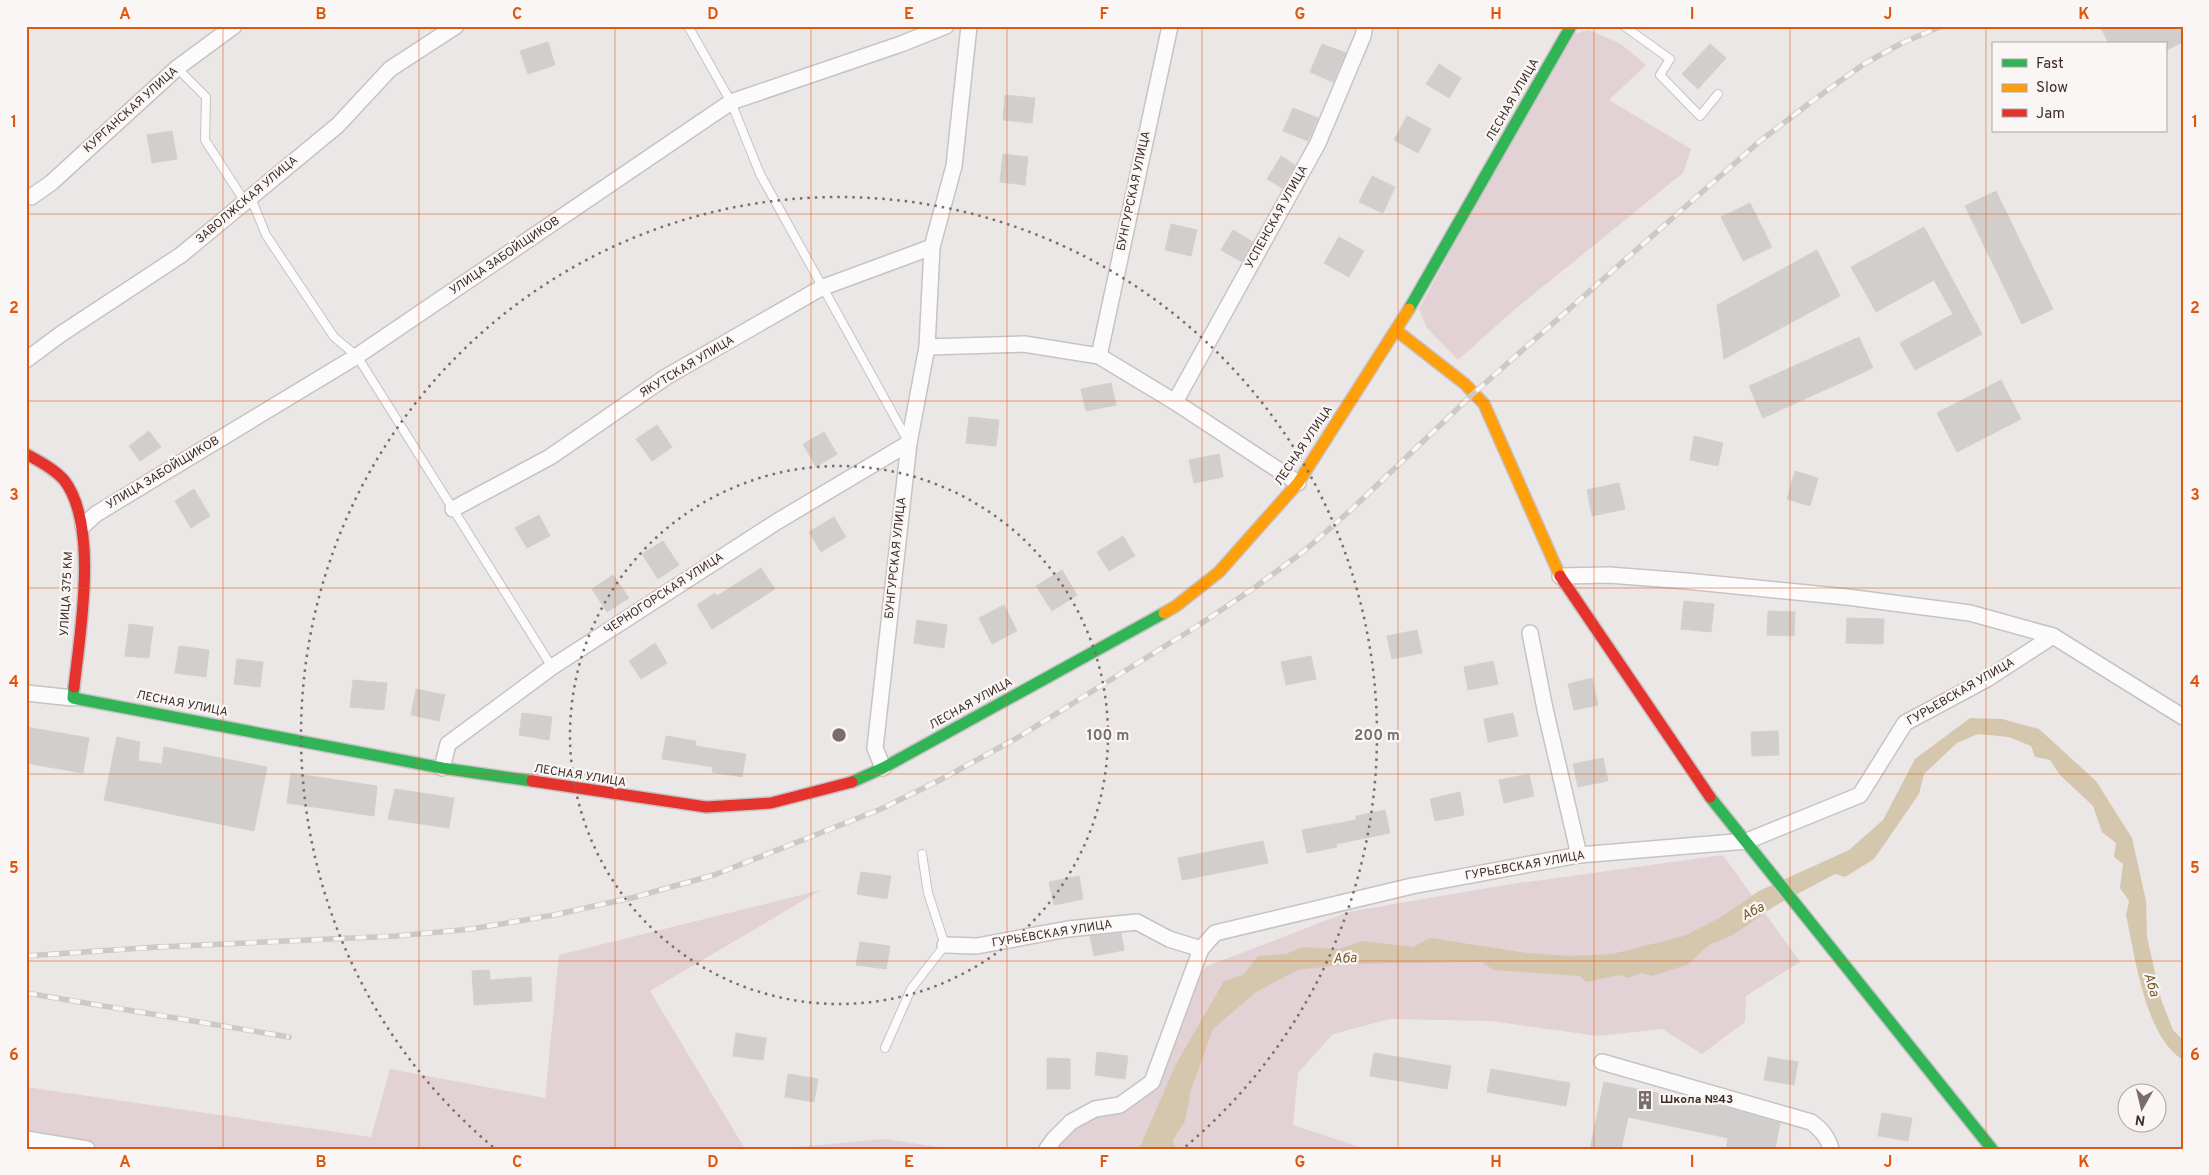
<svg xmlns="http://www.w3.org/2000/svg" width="2209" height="1175" font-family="Overpass,sans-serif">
	<rect width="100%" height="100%" fill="#ebe7e7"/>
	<g fill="#e2d2d5">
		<path d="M1589,30L1621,44L1646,65L1609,100L1691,149L1683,173L1514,310L1458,360L1427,328L1419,309L1568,35Z"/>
		<path d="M1723,855L1800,962L1746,996L1745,1022L1702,1054L1662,1029L1598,1036L1491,1021L1390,1019L1333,1034L1298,1073L1293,1125L1366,1149H1055L1080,1114L1136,1104L1205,967L1348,912L1505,885Z"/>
		<path d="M821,890L650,991L745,1149L26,1148V1087L371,1137L390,1069L545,1098L559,955Z"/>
		<path d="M884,1139L954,1149H774Z"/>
	</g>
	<path fill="#d5c7ad" d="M1970,718L2002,719L2039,729L2096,781L2132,838L2146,901L2147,937L2161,999L2173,1030L2183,1040V1060C2145,1037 2135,956 2126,915L2129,901L2120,888L2123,864L2114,857L2116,843L2102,832L2093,806L2060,775L2050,760L2035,757L2031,746L2009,737L1978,734L1957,743L1924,774L1919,794L1874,859L1845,877L1835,874L1773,907L1733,935L1709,945L1687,965L1652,976L1641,973L1629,978L1619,975L1586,982L1580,976L1493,970L1482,962L1348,964L1298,970L1256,992L1213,1029L1191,1090L1185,1121L1173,1140L1175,1149H1139L1176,1064L1224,981L1243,975L1258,956L1286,954L1303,947L1339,949L1362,941L1413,947L1430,938L1528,953L1569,956L1612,954L1684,936L1721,917L1759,891L1849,850L1883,820L1915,759Z"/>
	<g fill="#d2cece" stroke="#d4d0d0">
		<path d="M2100,26H2183V42L2165,51V44H2109Z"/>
		<path d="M548,42L555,65L528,74L520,51Z"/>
		<path d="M1322,44L1346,53L1333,82L1310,72Z"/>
		<path d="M1710,44L1726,58L1698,89L1682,74Z"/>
		<path d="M1439,64L1461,78L1449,98L1426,84Z"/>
		<path d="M1005,95L1035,98L1032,123L1003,120Z"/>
		<path d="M1293,108L1318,118L1308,141L1283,131Z"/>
		<path d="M1407,116L1431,129L1418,153L1394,140Z"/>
		<path d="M172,131L177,159L152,163L147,135Z"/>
		<path d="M1003,154L1028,157L1025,185L1000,182Z"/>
		<path d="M1281,156L1295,165L1282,188L1267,179Z"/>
		<path d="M1372,176L1395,187L1383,213L1359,202Z"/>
		<path d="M1996,191L2053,309L2022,324L1965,206Z"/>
		<path d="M1750,203L1772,247L1743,261L1721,217Z"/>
		<path d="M1171,224L1197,230L1191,256L1165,250Z"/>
		<path d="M1924,227L1982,334L1915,370L1900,343L1953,314L1934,280L1876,312L1851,267Z"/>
		<path d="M1233,230L1253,242L1242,262L1221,250Z"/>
		<path d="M1339,237L1364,251L1349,277L1324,263Z"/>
		<path d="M1817,250L1840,296L1724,359L1717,305Z"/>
		<path d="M1859,337L1873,368L1763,418L1749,386Z"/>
		<path d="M2001,380L2021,419L1957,452L1937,413Z"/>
		<path d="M1111,383L1116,405L1086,411L1081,389Z"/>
		<path d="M969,417L999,420L996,446L966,443Z"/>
		<path d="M657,425L672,447L652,461L636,439Z"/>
		<path d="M149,431L161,447L140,461L129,446Z"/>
		<path d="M824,432L837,454L816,467L803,444Z"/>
		<path d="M1694,436L1723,443L1718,466L1690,460Z"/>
		<path d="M1219,454L1223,477L1194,483L1189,460Z"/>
		<path d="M1795,471L1818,478L1810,506L1787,499Z"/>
		<path d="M1619,483L1625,509L1592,516L1587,490Z"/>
		<path d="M194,489L210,516L191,528L175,501Z"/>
		<path d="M539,515L550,536L527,548L515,528Z"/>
		<path d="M834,517L846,537L821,552L809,532Z"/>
		<path d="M1123,536L1135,556L1109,571L1097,552Z"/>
		<path d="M663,541L679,565L658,579L642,554Z"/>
		<path d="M761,568L775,589L712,629L697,605L715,593L717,596Z"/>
		<path d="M1062,570L1077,595L1052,611L1036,586Z"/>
		<path d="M613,575L629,598L607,612L592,589Z"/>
		<path d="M1684,601L1714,604L1711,632L1681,629Z"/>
		<path d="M1004,605L1017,631L992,644L979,618Z"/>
		<path d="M1768,611L1795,612L1794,636L1767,635Z"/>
		<path d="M1847,618L1884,619L1883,644L1846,643Z"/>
		<path d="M917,620L947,625L944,648L914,643Z"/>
		<path d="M129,624L153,627L149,658L125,656Z"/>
		<path d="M1417,630L1422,653L1392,659L1387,636Z"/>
		<path d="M655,643L667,663L641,679L629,661Z"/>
		<path d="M179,646L209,650L206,677L175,673Z"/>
		<path d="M1311,656L1316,679L1286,685L1281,662Z"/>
		<path d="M237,659L263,662L260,687L234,684Z"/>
		<path d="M1493,661L1498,684L1468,690L1464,667Z"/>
		<path d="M1592,678L1598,705L1574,710L1568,684Z"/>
		<path d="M353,680L387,683L384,710L350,707Z"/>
		<path d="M416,689L445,695L439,721L411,715Z"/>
		<path d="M522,713L552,717L549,740L519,735Z"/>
		<path d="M1513,713L1518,736L1488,742L1484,719Z"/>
		<path d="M26,727L89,738L83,773L26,763Z"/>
		<path d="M1778,731L1779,755L1752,756L1751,732Z"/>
		<path d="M666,736L696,741L695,746L746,754L742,777L712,772L713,767L662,759Z"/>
		<path d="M117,737L140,742L138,761L162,764L164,747L267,767L254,831L104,800Z"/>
		<path d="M1603,758L1608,781L1578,787L1573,764Z"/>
		<path d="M291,773L377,786L374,816L287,803Z"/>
		<path d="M1529,774L1534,796L1504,803L1499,780Z"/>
		<path d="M395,789L454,798L449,828L388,819Z"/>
		<path d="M1460,792L1464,815L1435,821L1430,799Z"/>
		<path d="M1385,810L1390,833L1336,844L1337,847L1307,853L1302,830L1356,820V816Z"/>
		<path d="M1263,841L1268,863L1182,880L1178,858Z"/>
		<path d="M861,872L891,876L887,899L857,894Z"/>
		<path d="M1079,876L1083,899L1054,905L1049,882Z"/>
		<path d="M1121,933L1124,950L1094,956L1090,936Z"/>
		<path d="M860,942L890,946L886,969L856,965Z"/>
		<path d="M489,970L490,980L531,977L532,1001L474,1005L472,971Z"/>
		<path d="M736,1033L766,1038L763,1060L733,1056Z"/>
		<path d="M1097,1052L1128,1056L1125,1079L1095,1075Z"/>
		<path d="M1374,1053L1451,1066L1447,1089L1370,1076Z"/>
		<path d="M1768,1057L1798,1062L1794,1085L1764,1080Z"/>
		<path d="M1047,1058L1070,1059V1089H1047Z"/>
		<path d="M1491,1069L1570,1083L1566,1106L1487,1092Z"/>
		<path d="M788,1074L818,1079L814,1102L785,1097Z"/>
		<path d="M1604,1082L1724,1107L1780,1123L1775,1149H1726L1728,1138L1628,1117L1621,1149H1590Z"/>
		<path d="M1882,1113L1912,1118L1908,1141L1878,1136Z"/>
	</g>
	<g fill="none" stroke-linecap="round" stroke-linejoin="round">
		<g stroke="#c7c3c3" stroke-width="10">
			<g id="lane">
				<path d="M688,26L731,102L760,174L908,441"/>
				<path d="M1624,26L1670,59L1660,75L1700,116L1718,94"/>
				<path d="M177,68L206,97L205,140L245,202L253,203L266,235L334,337L357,356L552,667"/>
				<path d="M885,1048L911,989L945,945L928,893L922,854"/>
			</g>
		</g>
		<g stroke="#c7c3c3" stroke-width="18">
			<g id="street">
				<path d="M31,197L51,183L177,68L234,26"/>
				<path d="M927,347L1024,344L1099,356L1175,402L1298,483"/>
				<path d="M1099,356L1170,26"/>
				<path d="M26,360L61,334L181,255L338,125L390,69L456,26"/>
				<path d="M1175,402L1318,143L1363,36L1365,26"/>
				<path d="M453,509L550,457L666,377L821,288L932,247"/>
				<path d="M83,526L96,514L357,356L731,102L901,44L946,26"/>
				<path d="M1560,576L1609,575L1686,581L1847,597L1970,613L2053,636L2183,717"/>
				<path d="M1530,633L1545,709L1579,855"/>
				<path d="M26,693L73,698"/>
				<path d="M442,768L448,744L552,667L778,521L909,443"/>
				<path d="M883,768L875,748L909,443L927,347L932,247L954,166L969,26"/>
				<path d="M945,945L977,946L1068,929L1137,922L1169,939L1201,949L1215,933L1412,886L1579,855L1747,841L1860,795L1905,723L1987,679L2053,636"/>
				<path d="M1602,1062L1811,1122C1821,1129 1828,1137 1831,1149"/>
				<path d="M26,1139L87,1149"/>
				<path d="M1047,1149L1054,1139L1071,1122L1095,1109L1120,1105L1152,1082L1201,949"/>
			</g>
		</g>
		<g stroke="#c7c2c1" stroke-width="14">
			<g id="fast">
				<path d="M1409,309L1571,26"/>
				<path d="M74,687L73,698L442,768L532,781"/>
				<path d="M852,782L883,768L1164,613"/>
				<path d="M1710,797L1992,1149"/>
			</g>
		</g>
		<g stroke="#c7c2c1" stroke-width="14">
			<g id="slow">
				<path d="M1397,331L1465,384L1484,404L1560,576"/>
				<path d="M1164,613L1176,606L1219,572L1298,483L1409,309"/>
			</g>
		</g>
		<g stroke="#c7c2c1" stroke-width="14">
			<g id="jam">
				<path d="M26,454C39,461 54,469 64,480C99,525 80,633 74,687"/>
				<path d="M1560,576L1710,797"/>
				<path d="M532,781L706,807L771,803L852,782"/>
			</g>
		</g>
		<use href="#lane" stroke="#fcfbfb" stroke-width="8"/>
		<use href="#street" stroke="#fcfbfb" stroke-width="15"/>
		<use href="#fast" stroke="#30b455" stroke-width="11"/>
		<use href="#slow" stroke="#ff9f0a" stroke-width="11"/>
		<use href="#jam" stroke="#e5322d" stroke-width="11"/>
		<g stroke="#ccc9c8" stroke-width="5.5">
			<g id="rail">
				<path d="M26,956L157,947L396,936L471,929L554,915L635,897L714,875L881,809L940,780L1017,738L1199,625L1254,588L1303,552L1352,509L1475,392L1760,141L1811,102L1864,64L1902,43L1942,26"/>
				<path d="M26,993L289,1037"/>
			</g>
		</g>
		<use href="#rail" stroke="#faf6f6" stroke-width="4" stroke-dasharray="11" stroke-linecap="butt"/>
	</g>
	<path fill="none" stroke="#df570d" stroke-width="1" stroke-opacity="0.55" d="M223,26V1149M419,26V1149M615,26V1149M811,26V1149M1007,26V1149M1202,26V1149M1398,26V1149M1594,26V1149M1790,26V1149M1986,26V1149M26,214H2183M26,401H2183M26,588H2183M26,774H2183M26,961H2183"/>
	<g fill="none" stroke="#7a6d6a" stroke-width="2.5" stroke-dasharray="2.5 5">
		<circle cx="839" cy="735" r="269"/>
		<path d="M493 1147A538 538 0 1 1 1185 1147"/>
	</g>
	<defs>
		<g id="building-bare" transform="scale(1.5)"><path d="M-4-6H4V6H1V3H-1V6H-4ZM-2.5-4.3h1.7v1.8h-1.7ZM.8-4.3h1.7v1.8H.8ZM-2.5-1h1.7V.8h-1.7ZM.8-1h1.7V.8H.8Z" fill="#7a6d6a" stroke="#faf6f6" stroke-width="2.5" paint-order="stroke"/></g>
	</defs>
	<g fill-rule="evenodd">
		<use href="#building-bare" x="1645" y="1100"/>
	</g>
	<g text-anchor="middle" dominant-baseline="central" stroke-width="4.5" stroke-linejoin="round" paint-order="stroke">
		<g font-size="12" fill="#3d2c26" stroke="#faf6f6">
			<text transform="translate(1513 100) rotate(-60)">ЛЕСНАЯ УЛИЦА</text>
			<text transform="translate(131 110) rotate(-42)">КУРГАНСКАЯ УЛИЦА</text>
			<text transform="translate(1134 191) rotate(-78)">БУНГУРСКАЯ УЛИЦА</text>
			<text transform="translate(247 200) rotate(-40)">ЗАВОЛЖСКАЯ УЛИЦА</text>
			<text transform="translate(1277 217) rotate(-61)">УСПЕНСКАЯ УЛИЦА</text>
			<text transform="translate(505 256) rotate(-34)">УЛИЦА ЗАБОЙЩИКОВ</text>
			<text transform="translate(687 367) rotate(-31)">ЯКУТСКАЯ УЛИЦА</text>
			<text transform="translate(1304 446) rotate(-56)">ЛЕСНАЯ УЛИЦА</text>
			<text transform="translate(163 473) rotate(-31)">УЛИЦА ЗАБОЙЩИКОВ</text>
			<text transform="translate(896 558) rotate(-84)">БУНГУРСКАЯ УЛИЦА</text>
			<text transform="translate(67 594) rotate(-87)">УЛИЦА 375 КМ</text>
			<text transform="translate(664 594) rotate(-33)">ЧЕРНОГОРСКАЯ УЛИЦА</text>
			<text transform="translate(1961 692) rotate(-30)">ГУРЬЕВСКАЯ УЛИЦА</text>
			<text transform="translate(182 704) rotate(11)">ЛЕСНАЯ УЛИЦА</text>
			<text transform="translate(971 704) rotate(-29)">ЛЕСНАЯ УЛИЦА</text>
			<text transform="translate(580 776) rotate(9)">ЛЕСНАЯ УЛИЦА</text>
			<text transform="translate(1525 866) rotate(-10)">ГУРЬЕВСКАЯ УЛИЦА</text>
			<text transform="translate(1052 934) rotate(-9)">ГУРЬЕВСКАЯ УЛИЦА</text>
		</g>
		<g font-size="12" font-weight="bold" fill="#3d2c26" stroke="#faf6f6" text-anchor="start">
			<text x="1660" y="1100">Школа №43</text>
		</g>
		<g font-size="14" font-style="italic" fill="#735a26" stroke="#faf6f6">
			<text transform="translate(1753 912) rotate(-28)">Аба</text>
			<text transform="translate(1345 959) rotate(-3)">Аба</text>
			<text transform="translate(2151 985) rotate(74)">Аба</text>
		</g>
	</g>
	<circle cx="839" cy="735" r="8" fill="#7a6d6a" stroke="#faf6f6" stroke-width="2.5"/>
	<g font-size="15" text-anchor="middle" font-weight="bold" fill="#7a6d6a" stroke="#faf6f6" stroke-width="4.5" stroke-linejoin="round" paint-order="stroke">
		<text x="1108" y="740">100 m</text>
		<text x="1377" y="740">200 m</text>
	</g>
	<rect width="2209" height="1175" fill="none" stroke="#faf6f6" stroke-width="55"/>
	<rect x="1992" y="42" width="175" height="90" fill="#faf6f6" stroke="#aea5a3"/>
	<rect x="2002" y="59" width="25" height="8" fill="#30b455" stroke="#aea5a3"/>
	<text x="2036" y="68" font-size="15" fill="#3d2c26">Fast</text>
	<rect x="2002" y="84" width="25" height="8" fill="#ff9f0a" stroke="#aea5a3"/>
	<text x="2036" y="92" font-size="15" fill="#3d2c26">Slow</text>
	<rect x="2002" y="109" width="25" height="8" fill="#e5322d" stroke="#aea5a3"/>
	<text x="2036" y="118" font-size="15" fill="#3d2c26">Jam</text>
	<g transform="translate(2142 1108) rotate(188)"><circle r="24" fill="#faf6f6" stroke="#aea5a3"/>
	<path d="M0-4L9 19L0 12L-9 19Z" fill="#7a6d6a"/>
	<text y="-8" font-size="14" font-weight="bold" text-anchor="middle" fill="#3d2c26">N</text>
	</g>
	<rect x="28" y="28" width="2154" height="1120" fill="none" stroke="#df570d" stroke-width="2"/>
	<g font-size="16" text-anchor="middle" font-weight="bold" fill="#df570d">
		<text x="125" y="19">A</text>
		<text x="321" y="19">B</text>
		<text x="517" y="19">C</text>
		<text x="713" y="19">D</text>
		<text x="909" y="19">E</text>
		<text x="1104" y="19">F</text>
		<text x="1300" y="19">G</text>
		<text x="1496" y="19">H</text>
		<text x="1692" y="19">I</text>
		<text x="1888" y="19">J</text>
		<text x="2084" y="19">K</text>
		<text x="14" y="127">1</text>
		<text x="2195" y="127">1</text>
		<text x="14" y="313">2</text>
		<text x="2195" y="313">2</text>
		<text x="14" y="500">3</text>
		<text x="2195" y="500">3</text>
		<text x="14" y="687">4</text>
		<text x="2195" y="687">4</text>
		<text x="14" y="873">5</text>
		<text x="2195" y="873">5</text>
		<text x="14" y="1060">6</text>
		<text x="2195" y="1060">6</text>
		<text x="125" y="1167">A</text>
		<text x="321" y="1167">B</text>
		<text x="517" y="1167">C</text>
		<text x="713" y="1167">D</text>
		<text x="909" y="1167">E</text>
		<text x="1104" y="1167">F</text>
		<text x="1300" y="1167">G</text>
		<text x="1496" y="1167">H</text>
		<text x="1692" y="1167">I</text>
		<text x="1888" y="1167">J</text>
		<text x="2084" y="1167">K</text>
	</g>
</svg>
